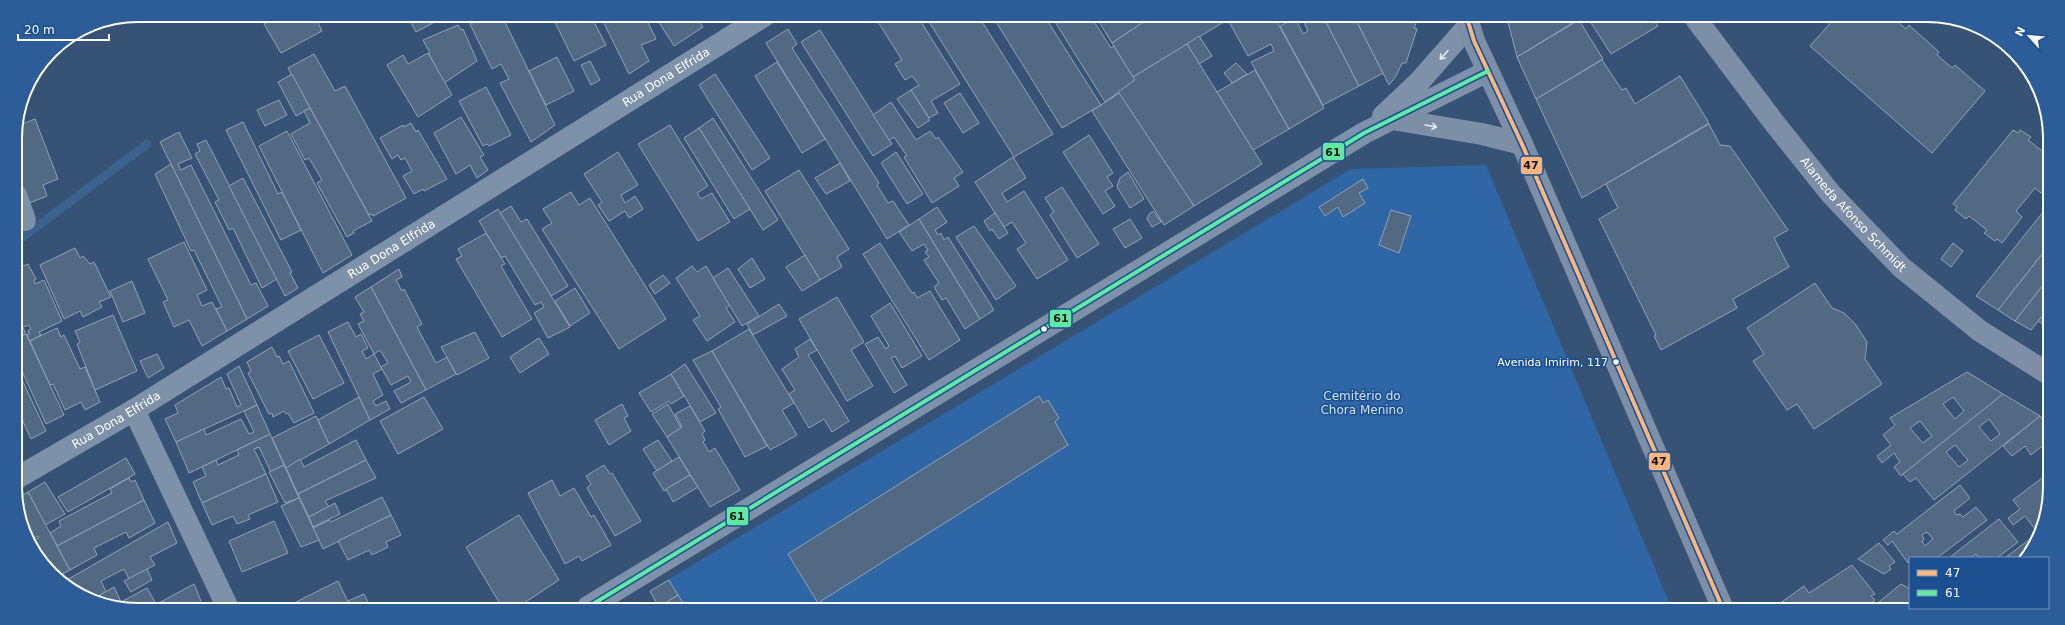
<svg xmlns="http://www.w3.org/2000/svg" width="2065" height="625" font-family="'DejaVu Sans',sans-serif">
	<rect width="100%" height="100%" fill="#365274"/>
	<path fill="#2f66a5" d="M1486,165L1672,609L657,607L649,591L1351,169Z"/>
	<g fill="none" stroke-linecap="round" stroke-linejoin="round">
		<path stroke="#3b618d" stroke-width="9" d="M16,239L23,237L147,144"/>
	</g>
	<g fill="#526984" stroke="#92a2b6" fill-rule="evenodd">
		<path d="M281,15H314L322,31L281,53L264,24Z"/>
		<path d="M407,16H446L416,32Z"/>
		<path d="M488,16H502L555,125L531,142L500,83L509,79L501,64L492,69L470,24Z"/>
		<path d="M552,16H591L606,45L574,61Z"/>
		<path d="M613,16H645L656,39L641,45L649,61L629,74L603,21Z"/>
		<path d="M655,16H696L703,27L674,46Z"/>
		<path d="M875,17H918L960,84L931,101L938,113L929,118L911,90L919,85L912,76L905,80L895,64L902,60Z"/>
		<path d="M926,17H979L1053,134L1014,157Z"/>
		<path d="M993,17H1045L1101,105L1062,128Z"/>
		<path d="M1052,17H1091L1111,48L1114,46L1135,80L1105,102Z"/>
		<path d="M1096,17H1151L1112,43Z"/>
		<path d="M1151,17H1232L1133,77L1112,43Z"/>
		<path d="M1232,17L1275,18L1324,108L1289,129L1251,62L1274,51L1271,44L1248,56L1228,20Z"/>
		<path d="M1295,18L1303,34L1308,31L1302,18H1324L1359,86L1323,105L1280,26Z"/>
		<path d="M1324,18H1355L1383,73L1359,86Z"/>
		<path d="M1355,18H1418L1414,28L1417,29L1406,63H1402L1396,76L1389,85Z"/>
		<path d="M1507,18H1572L1574,22L1517,57Z"/>
		<path d="M1588,18H1652L1658,26L1611,54Z"/>
		<path d="M1834,19H1894L1906,29L1909,25L1939,52L1937,55L1952,68L1955,65L1985,91L1932,153L1810,46Z"/>
		<path d="M1579,20L1603,59L1536,99L1517,57Z"/>
		<path d="M458,25L461,30L463,29L477,61L444,83L429,54L430,53L423,40Z"/>
		<path d="M788,29L797,44L792,48L879,183L877,185L888,203L893,201L909,225L887,239L766,43Z"/>
		<path d="M820,30L892,144L873,156L801,42Z"/>
		<path d="M1199,36L1212,56L1199,64L1187,44Z"/>
		<path d="M1187,44L1262,164L1194,206L1118,92L1135,80L1133,77Z"/>
		<path d="M428,53L452,95L418,117L387,65L403,55L408,64Z"/>
		<path d="M314,54L335,91L345,86L406,198L373,216L372,214L369,215L288,68Z"/>
		<path d="M557,57L574,91L546,105L529,71Z"/>
		<path d="M1602,60L1622,90L1626,88L1635,104L1680,76L1709,123L1582,198L1536,99Z"/>
		<path d="M590,61L600,80L591,85L581,65Z"/>
		<path d="M777,62L825,139L802,153L755,76Z"/>
		<path d="M1236,63L1247,74L1232,83L1224,73Z"/>
		<path d="M1255,70L1289,129L1253,150L1217,92Z"/>
		<path d="M292,74L310,108L296,116L278,82Z"/>
		<path d="M715,74L770,158L752,170L699,85Z"/>
		<path d="M486,87L511,135L489,146L487,144L483,146L459,101Z"/>
		<path d="M911,90L930,120L918,128L897,99Z"/>
		<path d="M24,92L27,100L22,103Z"/>
		<path d="M960,93L979,123L963,133L944,103Z"/>
		<path d="M1119,93L1194,206L1164,225L1092,111Z"/>
		<path d="M279,100L287,115L265,126L257,110Z"/>
		<path d="M891,102L916,140L930,131L936,139L938,137L963,172L954,178L959,186L932,203L904,157L907,156L894,137L889,140L873,115Z"/>
		<path d="M310,108L372,221L353,231L354,233L347,237L317,183L322,180L309,158L305,160L291,134L310,123L304,111Z"/>
		<path d="M461,117L484,155L480,157L488,170L477,178L470,165L456,174L434,133Z"/>
		<path d="M713,118L778,220L763,230L699,128Z"/>
		<path d="M35,119L58,179L43,185L47,196L27,204L15,173V137L23,134L20,125Z"/>
		<path d="M243,122L278,194L282,192L301,230L281,240L226,130Z"/>
		<path d="M411,123L416,132L418,130L447,179L424,191L423,189L414,194L403,176L412,171L405,158L401,160L398,155L392,159L380,138L403,125L404,127Z"/>
		<path d="M1709,124L1720,145L1730,146L1788,230L1774,238L1789,267L1733,299L1737,308L1661,350L1654,336L1656,335L1599,219L1618,208L1606,184Z"/>
		<path d="M670,125L708,186L697,193L701,199L712,193L730,222L698,241L638,144Z"/>
		<path d="M699,128L750,209L734,219L684,138Z"/>
		<path d="M2013,130L2018,133L2020,130L2031,137L2028,140L2046,154L2048,152L2047,184L2041,193L2035,188L2016,211L2022,217L2002,243L1997,239L1995,241L1984,233L1987,230L1969,216L1966,219L1955,210L1957,207L1953,204Z"/>
		<path d="M287,131L352,255L323,273L259,146Z"/>
		<path d="M179,132L192,158L178,164L181,170L191,165L251,285L256,283L268,306L247,319L160,142Z"/>
		<path d="M1089,135L1113,173L1107,177L1113,186L1105,191L1115,206L1103,214L1063,152Z"/>
		<path d="M206,140L277,279L262,288L233,228L229,230L215,202L219,200L195,154L200,151L197,144Z"/>
		<path d="M618,152L638,185L621,195L625,203L635,196L643,209L629,218L625,211L609,221L598,205L602,202L584,174Z"/>
		<path d="M896,152L923,194L907,204L881,163Z"/>
		<path d="M1013,157L1026,178L1002,193L1007,202L1024,191L1068,260L1037,279L1017,249L1026,243L1012,222L1004,227L975,182Z"/>
		<path d="M840,163L850,181L826,194L815,178Z"/>
		<path d="M171,164L247,319L227,331L216,309L222,307L194,250L191,251L155,174Z"/>
		<path d="M799,170L849,249L837,257L842,267L820,280L765,191Z"/>
		<path d="M1128,172L1144,199L1130,208L1117,187L1120,178Z"/>
		<path d="M243,178L292,272L290,273L298,288L285,296L229,186Z"/>
		<path d="M1363,179L1368,188L1359,193L1365,203L1343,217L1338,207L1325,216L1319,207Z"/>
		<path d="M1062,187L1099,244L1077,258L1050,215L1054,212L1045,198Z"/>
		<path d="M571,192L579,205L590,198L666,319L619,349L542,229L552,223L543,209Z"/>
		<path d="M511,206L521,222L527,219L568,286L551,296L500,213Z"/>
		<path d="M937,207L947,222L935,230L938,235L941,233L944,240L948,237L994,310L980,319L919,219Z"/>
		<path d="M2047,207V248L1998,310L1976,296Z"/>
		<path d="M498,209L570,327L548,338L534,313L544,307L541,302L535,305L505,256L501,258L479,221Z"/>
		<path d="M1391,210L1411,216L1399,253L1379,245Z"/>
		<path d="M1153,211L1161,222L1152,227L1147,219L1149,214Z"/>
		<path d="M995,213L1008,233L999,239L992,229L990,231L984,221Z"/>
		<path d="M919,219L980,319L965,329L946,298L942,300L934,287L939,283L924,260L929,257L925,252L928,250L924,244L912,251L899,232Z"/>
		<path d="M1130,219L1142,238L1125,248L1113,229Z"/>
		<path d="M974,226L1016,286L996,300L956,237Z"/>
		<path d="M486,233L505,264L501,266L532,319L502,337L456,259L462,256L458,249Z"/>
		<path d="M184,242L207,290L197,295L202,306L212,302L227,331L202,346L189,320L174,327L163,302L168,300L148,259Z"/>
		<path d="M880,243L912,293L914,292L917,298L930,291L960,340L929,360L863,254Z"/>
		<path d="M1953,243L1963,251L1951,267L1941,259Z"/>
		<path d="M75,248L80,258L83,256L90,264L94,262L111,297L99,302L102,307L83,317L80,311L64,319L40,265Z"/>
		<path d="M2047,248V268L2043,273L2047,276V280L2015,321L1998,310Z"/>
		<path d="M805,255L820,280L802,291L786,267Z"/>
		<path d="M752,258L765,279L750,288L738,269Z"/>
		<path d="M28,264L36,279L34,280L35,284L44,280L62,321L39,332L41,335L30,341L27,335L29,334L28,331L31,329L29,325L23,327L16,313V308L20,307L16,299V269Z"/>
		<path d="M692,266L697,272L706,266L730,305L726,308L735,322L707,341L693,320L700,316L676,278Z"/>
		<path d="M728,268L759,316L742,326L713,278Z"/>
		<path d="M399,269L402,277L396,280L402,291L404,289L422,324L417,327L436,363L447,357L456,374L426,390L371,287Z"/>
		<path d="M663,275L670,283L655,294L649,285Z"/>
		<path d="M2047,280V310L2031,330L2015,321Z"/>
		<path d="M132,281L145,313L123,322L110,291Z"/>
		<path d="M1815,283L1832,308L1844,313L1856,325L1867,342L1865,359L1882,384L1814,429L1797,404L1787,410L1753,361L1764,354L1747,328Z"/>
		<path d="M371,287L426,390L401,403L394,391L411,382L408,376L391,385L381,367L388,363L380,350L374,354L358,324L364,321L360,314L364,312L355,297Z"/>
		<path d="M575,288L590,313L570,326L555,301Z"/>
		<path d="M837,297L864,342L851,350L873,386L847,401L799,319Z"/>
		<path d="M890,303L922,356L902,368L895,356L891,358L907,385L894,393L865,344L878,337L886,349L889,346L871,316Z"/>
		<path d="M779,304L787,316L753,335L747,324Z"/>
		<path d="M2047,310V327L2038,321Z"/>
		<path d="M16,313L26,334L16,339Z"/>
		<path d="M113,315L137,371L95,390L77,344L80,342L75,331Z"/>
		<path d="M348,322L356,337L361,334L368,348L362,351L366,359L374,354L382,369L373,374L383,395L373,401L376,406L386,401L390,409L370,420L328,332Z"/>
		<path d="M57,328L61,337L64,335L80,369L85,367L100,402L85,410L81,402L65,410L53,384L50,385L30,341Z"/>
		<path d="M749,329L794,403L782,410L797,435L770,450L712,351Z"/>
		<path d="M475,332L489,358L457,375L441,347Z"/>
		<path d="M26,334L64,415L46,424L16,358V339Z"/>
		<path d="M319,335L344,383L313,399L288,351Z"/>
		<path d="M539,338L549,354L520,373L510,357Z"/>
		<path d="M810,339L817,350L808,355L849,421L832,432L824,419L809,428L789,394L795,390L782,369L799,357L795,349Z"/>
		<path d="M272,347L277,357L279,356L283,364L289,361L314,413L294,423L288,413L286,414L284,411L273,417L272,413L269,414L248,373L251,371L247,362Z"/>
		<path d="M712,351L767,446L745,457L718,409L721,407L693,360Z"/>
		<path d="M157,354L164,368L148,378L140,361Z"/>
		<path d="M685,364L716,413L700,422L671,374Z"/>
		<path d="M239,366L257,405L176,442L165,419L178,413L175,405L221,377L226,389L229,388L237,407L241,405L227,374Z"/>
		<path d="M17,369L46,431L31,439L17,408Z"/>
		<path d="M1967,372L2003,394L1901,476L1894,467L1900,462L1894,453L1882,463L1877,456L1891,445L1883,435L1895,425L1890,418ZM1953,397L1964,411L1955,419L1943,404ZM1920,421L1932,436L1923,443L1910,428Z"/>
		<path d="M671,374L684,396L671,404L669,401L651,412L639,393Z"/>
		<path d="M2003,394L2040,416L1934,500L1916,478L1910,482L1903,474ZM1989,419L2000,434L1991,441L1979,427ZM1955,445L1968,460L1959,467L1946,452Z"/>
		<path d="M1039,396L1043,403L1048,400L1059,418L1055,422L1068,445L818,603L788,554Z"/>
		<path d="M359,397L370,420L329,444L318,420Z"/>
		<path d="M424,397L443,429L398,454L380,421Z"/>
		<path d="M622,404L628,416L624,418L631,431L609,445L595,420Z"/>
		<path d="M668,404L681,428L667,437L652,414Z"/>
		<path d="M257,405L270,434L189,473L176,442L204,429L206,435L241,419L249,434L254,432L244,411Z"/>
		<path d="M690,406L705,431L702,434L705,440L703,442L709,452L715,448L740,490L710,507L667,437L682,427L675,414Z"/>
		<path d="M316,416L329,444L286,468L272,438Z"/>
		<path d="M2040,416L2046,424V443L2031,455L2025,446L2012,456L2003,446Z"/>
		<path d="M17,423L23,436L17,439Z"/>
		<path d="M270,434L284,465L271,472L259,447L254,449L266,474L202,503L193,482L206,476L202,467L216,460L218,465L239,455L237,450Z"/>
		<path d="M356,440L366,460L298,494L286,468L300,459L304,467Z"/>
		<path d="M658,440L672,461L657,471L643,449Z"/>
		<path d="M679,457L690,475L664,491L653,473Z"/>
		<path d="M126,458L135,474L68,512L58,497Z"/>
		<path d="M366,460L376,478L325,501L329,507L309,517L298,494Z"/>
		<path d="M284,465L299,498L285,503L269,472Z"/>
		<path d="M604,465L610,474L612,473L641,521L615,536L587,488L591,484L586,476Z"/>
		<path d="M266,474L278,502L248,515L250,519L237,524L233,516L212,525L202,503Z"/>
		<path d="M690,475L698,487L673,502L666,489Z"/>
		<path d="M2046,475V518L2041,530L2038,533L2025,516L2013,525L2008,518L2020,509L2013,500Z"/>
		<path d="M129,478L131,482L135,480L144,500L57,546L50,533L61,526L59,521L112,493L110,489Z"/>
		<path d="M552,480L560,496L574,488L591,517L594,515L611,545L582,561L579,556L565,564L528,493Z"/>
		<path d="M45,482L65,514L45,525L28,492Z"/>
		<path d="M1960,485L1970,498L1954,511L1956,515L1960,514L1963,517L1976,507L1987,520L1937,558H1910L1908,563L1892,541L1888,545L1883,540L1894,531L1897,534ZM1927,532L1933,539L1925,546L1922,542L1924,539L1922,535Z"/>
		<path d="M28,492L70,570L57,577L46,568L36,549L40,548L35,540L39,538L38,536L32,540L17,511V499Z"/>
		<path d="M382,497L391,515L323,549L313,528L329,520L331,522Z"/>
		<path d="M299,498L319,540L301,547L281,506Z"/>
		<path d="M144,500L155,523L129,538L126,532L94,548L97,555L70,570L57,546Z"/>
		<path d="M335,503L340,514L313,527L309,517Z"/>
		<path d="M391,515L401,535L386,542L388,547L372,555L369,550L348,560L338,541Z"/>
		<path d="M519,515L559,580L518,607H502L466,547Z"/>
		<path d="M1999,519L2018,542L1997,558H1980L1976,554L1970,558H1949Z"/>
		<path d="M274,521L288,553L242,572L229,541Z"/>
		<path d="M168,522L177,543L150,557L155,565L129,579L124,569L101,581L106,592L91,600L76,593L68,587L65,581Z"/>
		<path d="M2039,532L2033,549L2026,558H2005Z"/>
		<path d="M1879,543L1895,562L1889,566L1891,569L1884,574L1858,559Z"/>
		<path d="M1852,565L1875,594L1871,596L1875,600L1861,610L1782,609L1779,604L1804,586L1809,593Z"/>
		<path d="M147,569L152,580L131,592L124,581Z"/>
		<path d="M669,580L678,595L659,607L650,591Z"/>
		<path d="M338,581L350,606H288Z"/>
		<path d="M194,584L203,606H158L157,604Z"/>
		<path d="M1901,584L1910,589V608H1942L1911,610L1906,603L1899,610H1869Z"/>
		<path d="M114,587L121,602L147,588L156,604L107,606L91,600Z"/>
		<path d="M364,594L370,606H350L348,601Z"/>
		<path d="M678,595L686,607H659Z"/>
	</g>
	<g fill="none" stroke-linecap="round" stroke-linejoin="round">
		<g stroke="#7d92a8" stroke-width="22">
			<path d="M1383,116L1420,81L1469,25"/>
			<path d="M16,195L25,220"/>
			<path d="M134,410L227,606"/>
			<path id="s1" d="M17,478L134,410L764,16"/>
			<path d="M588,607L1364,133L1488,71"/>
		</g>
		<g stroke="#7d8ea7" stroke-width="22">
			<path d="M1467,18L1474,41L1522,144L1723,609"/>
			<path id="s2" d="M1696,19L1772,120L1831,194L1901,267L1980,331L2047,373"/>
			<path d="M1392,119L1482,134L1522,144"/>
		</g>
		<g stroke="#1b4f8f" stroke-width="7">
			<path id="bus-1" d="M1467,18L1474,41L1522,144L1723,609"/>
		</g>
		<g stroke="#1b4f8f" stroke-width="7">
			<path id="bus-2" d="M588,607L1364,133L1488,71"/>
		</g>
		<use href="#bus-1" stroke="#ffb580" stroke-width="4"/>
		<use href="#bus-2" stroke="#60e9a3" stroke-width="4"/>
	</g>
	<defs><path id="oneway-shaft" d="M-6 0H5M1.5-3L5.5 0L1.5 3" fill="none" stroke-width="1.6" stroke-linecap="round" stroke-linejoin="round"/></defs>
	<use stroke="#e5e9ee" href="#oneway-shaft" transform="translate(1444 55) rotate(132)"/>
	<use stroke="#e5e8ed" href="#oneway-shaft" transform="translate(1431 126) rotate(10)"/>
	<g fill="#fff" stroke="#1b4f8f" stroke-width="1.5">
		<circle cx="1044" cy="329" r="3.5"/>
		<circle cx="1616" cy="362" r="3.5"/>
	</g>
	<g text-anchor="middle" dominant-baseline="central" stroke-width="3" stroke-linejoin="round" paint-order="stroke">
		<g font-size="11" fill="#fff" stroke="#1b4f8f" text-anchor="end">
			<text x="1608" y="362">Avenida Imirim, 117</text>
		</g>
		<g font-size="12" fill="#fff" stroke="#1b4f8f">
			<text stroke="none"><textPath href="#s1" startOffset="763">Rua Dona Elfrida</textPath></text>
			<text stroke="none"><textPath href="#s2" startOffset="251">Alameda Afonso Schmidt</textPath></text>
			<text stroke="none"><textPath href="#s1" startOffset="439">Rua Dona Elfrida</textPath></text>
			<text stroke="none"><textPath href="#s1" startOffset="115">Rua Dona Elfrida</textPath></text>
		</g>
		<g font-size="12" fill="#cfe3fa" stroke="#1b4f8f">
			<text x="1362" y="396">Cemitério do<tspan x="1362" dy="14">Chora Menino</tspan></text>
		</g>
	</g>
	<path d="M0 0H2065V625H0ZM138 22H1927A116 116 0 0 1 2043 138V487A116 116 0 0 1 1927 603H138A116 116 0 0 1 22 487V138A116 116 0 0 1 138 22Z" fill="#2d5d98" fill-rule="evenodd"/>
	<path fill="none" stroke="#fff" stroke-width="2" d="M138 22H1927A116 116 0 0 1 2043 138V487A116 116 0 0 1 1927 603H138A116 116 0 0 1 22 487V138A116 116 0 0 1 138 22Z"/>
	<g stroke="#1b4f8f" stroke-width="1.5">
		<rect x="1322" y="142" width="23" height="19" rx="4" fill="#60e9a3"/>
		<rect x="1520" y="156" width="23" height="19" rx="4" fill="#ffb580"/>
		<rect x="1049" y="309" width="23" height="19" rx="4" fill="#60e9a3"/>
		<rect x="1648" y="452" width="23" height="19" rx="4" fill="#ffb580"/>
		<rect x="726" y="506" width="23" height="20" rx="4" fill="#60e9a3"/>
	</g>
	<g font-size="11" text-anchor="middle" font-weight="bold" fill="#111">
		<text x="1333" y="156">61</text>
		<text x="1531" y="169">47</text>
		<text x="1061" y="322">61</text>
		<text x="1659" y="465">47</text>
		<text x="737" y="520">61</text>
	</g>
	<rect x="1909" y="557" width="140" height="52" fill="#1b4f8f" stroke="#7695bc"/>
	<rect x="1917" y="570" width="20" height="6" fill="#ffb580" stroke="#7695bc"/>
	<text x="1945" y="577" font-size="12" fill="#ffffff">47</text>
	<rect x="1917" y="590" width="20" height="6" fill="#60e9a3" stroke="#7695bc"/>
	<text x="1945" y="597" font-size="12" fill="#ffffff">61</text>
	<g transform="translate(2029 36) rotate(297)" stroke="#1b4f8f" stroke-width="3" paint-order="stroke">
	<path d="M0-3L7 15L0 10L-7 15Z" fill="#ffffff"/>
	<text y="-6" font-size="11" font-weight="bold" text-anchor="middle" fill="#ffffff">N</text>
	</g>
	<path d="M18 34v6h91v-6" fill="none" stroke="#ffffff" stroke-width="2"/>
	<text x="24" y="34" font-size="12" fill="#ffffff" stroke="#1b4f8f" stroke-width="3" paint-order="stroke">20 m</text>
</svg>
